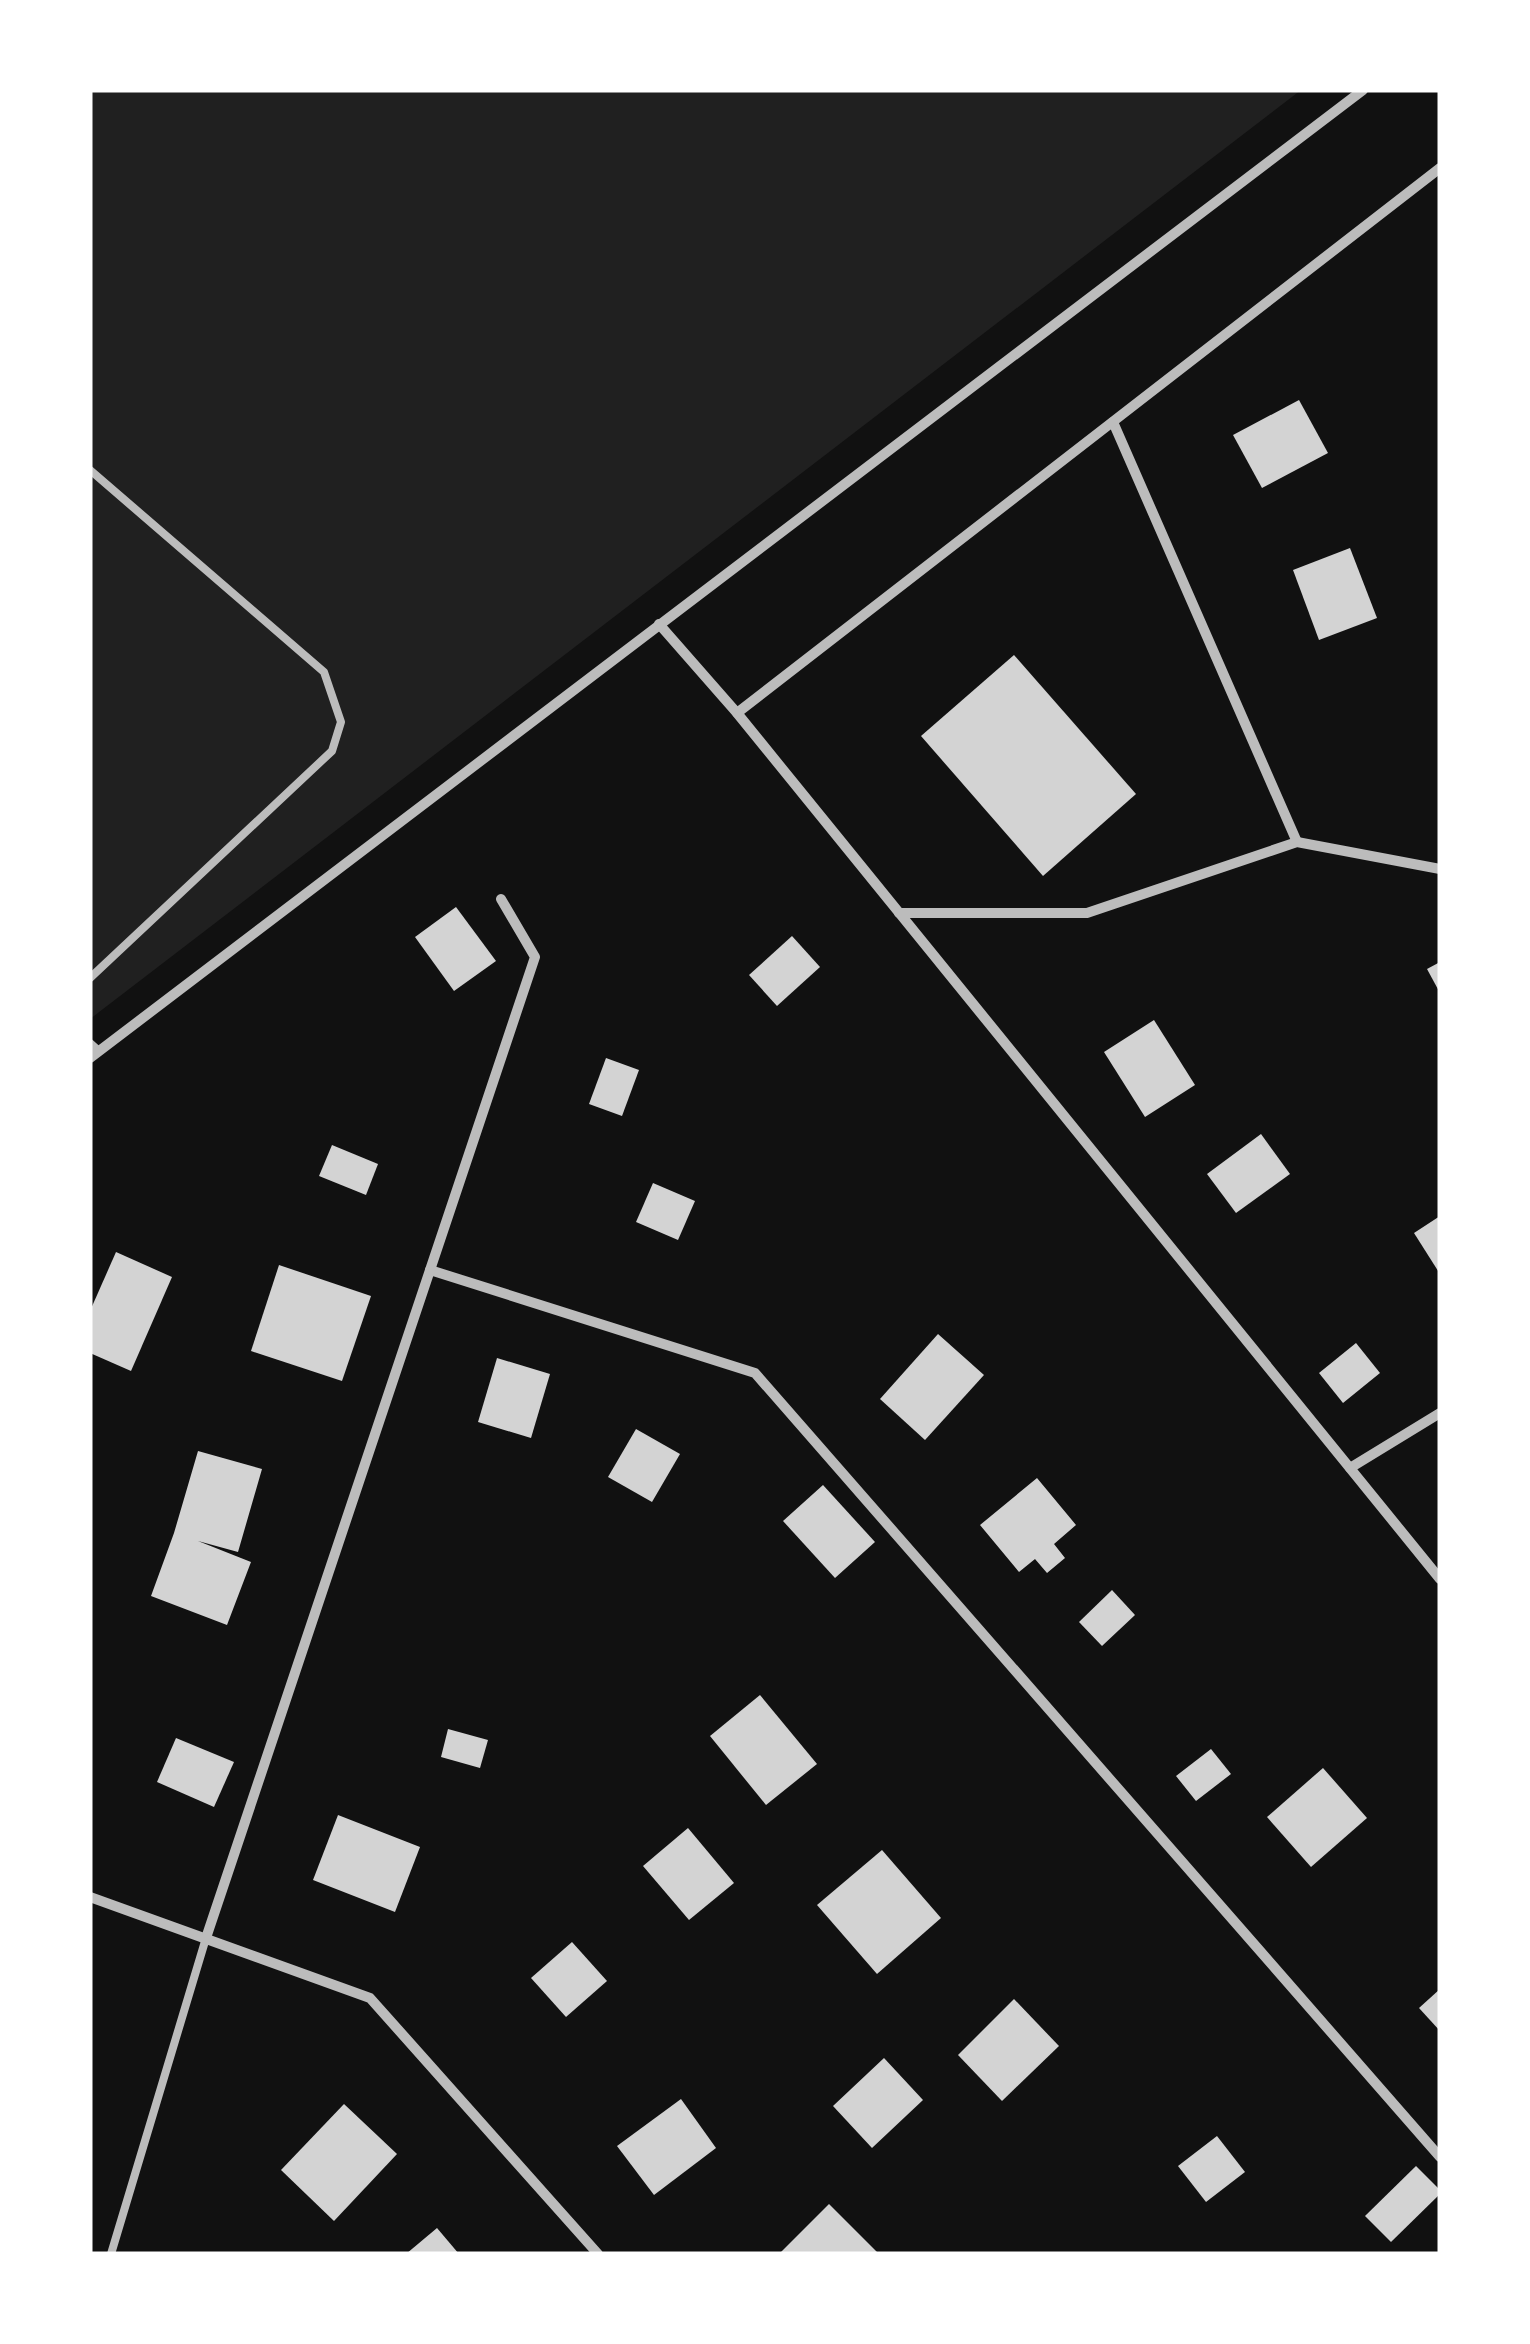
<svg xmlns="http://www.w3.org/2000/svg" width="1530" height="2344" font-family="Inter,sans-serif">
	<rect width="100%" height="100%" fill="#111"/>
	<path fill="#202020" d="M90,90H1301L90,1019Z"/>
	<g fill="#d3d3d3">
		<path d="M1299,400L1328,453L1262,488L1233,435Z"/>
		<path d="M1350,548L1377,618L1319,640L1293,570Z"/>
		<path d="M1014,655L1136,794L1043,876L921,736Z"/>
		<path d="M456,907L496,961L454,991L415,937Z"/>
		<path d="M792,936L820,967L777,1006L749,975Z"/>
		<path d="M1440,962V993L1427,969Z"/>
		<path d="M1154,1020L1195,1085L1145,1117L1104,1052Z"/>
		<path d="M606,1058L639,1070L622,1116L589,1104Z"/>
		<path d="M1261,1134L1290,1174L1236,1213L1207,1174Z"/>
		<path d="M332,1145L378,1164L366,1195L319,1176Z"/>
		<path d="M653,1183L695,1201L678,1240L636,1222Z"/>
		<path d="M1440,1216V1274L1414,1233Z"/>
		<path d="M116,1252L172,1277L131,1371L90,1353V1311Z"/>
		<path d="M279,1265L371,1296L342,1381L251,1351Z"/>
		<path d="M938,1334L984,1375L925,1440L880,1399Z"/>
		<path d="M1356,1343L1380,1373L1343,1403L1319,1373Z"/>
		<path d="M497,1358L550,1374L531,1438L478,1422Z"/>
		<path d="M636,1429L680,1454L652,1502L608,1477Z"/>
		<path d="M198,1451L262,1469L238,1552L198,1541L251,1562L227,1625L151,1596L174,1533Z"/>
		<path d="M1037,1478L1076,1525L1054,1544L1065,1558L1047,1573L1035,1559L1019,1572L980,1525Z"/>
		<path d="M823,1485L875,1542L835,1578L783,1521Z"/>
		<path d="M1112,1590L1135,1615L1102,1646L1079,1622Z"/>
		<path d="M760,1695L817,1764L766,1805L710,1736Z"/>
		<path d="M448,1729L488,1740L480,1768L441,1757Z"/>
		<path d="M176,1738L234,1762L214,1807L157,1782Z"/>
		<path d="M1211,1749L1231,1774L1196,1801L1176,1776Z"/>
		<path d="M1323,1768L1367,1818L1311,1867L1267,1817Z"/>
		<path d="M338,1815L420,1847L395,1912L313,1880Z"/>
		<path d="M688,1828L734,1883L689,1920L643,1866Z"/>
		<path d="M882,1850L941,1918L877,1974L817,1905Z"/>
		<path d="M572,1942L607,1981L566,2017L531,1978Z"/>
		<path d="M1440,1989V2031L1419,2008Z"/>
		<path d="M1014,1999L1059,2046L1002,2101L958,2055Z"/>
		<path d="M884,2058L923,2100L872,2148L833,2106Z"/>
		<path d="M681,2099L716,2148L654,2195L617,2146Z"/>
		<path d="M344,2104L397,2154L334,2221L281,2170Z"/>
		<path d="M1217,2136L1245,2172L1206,2202L1178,2166Z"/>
		<path d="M1416,2166L1440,2190V2194L1391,2242L1365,2216Z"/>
		<path d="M829,2204L879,2254H779Z"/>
		<path d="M437,2228L459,2254H406Z"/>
	</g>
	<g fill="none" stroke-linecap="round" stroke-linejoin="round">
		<g stroke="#bcbcbc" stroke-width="8">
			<path d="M90,470L324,672L341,722L332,751L90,978"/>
			<path d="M90,1043L99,1051"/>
			<path d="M111,2254L206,1938"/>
		</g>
		<g stroke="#bcbcbc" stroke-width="10">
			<path d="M1113,422L1297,842"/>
			<path d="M659,624L737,713L1440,1579"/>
			<path d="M737,713L1440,168"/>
			<path d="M899,913H1087L1297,842L1440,869"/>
			<path d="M90,1058L1363,90"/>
			<path d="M430,1270L755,1373L1440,2157"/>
			<path d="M1350,1468L1440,1413"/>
			<path d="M90,1897L370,1998L598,2254"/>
			<path d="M206,1938L535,957L501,899"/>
		</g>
	</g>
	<rect width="1530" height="2344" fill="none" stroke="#ffffff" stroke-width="185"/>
</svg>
